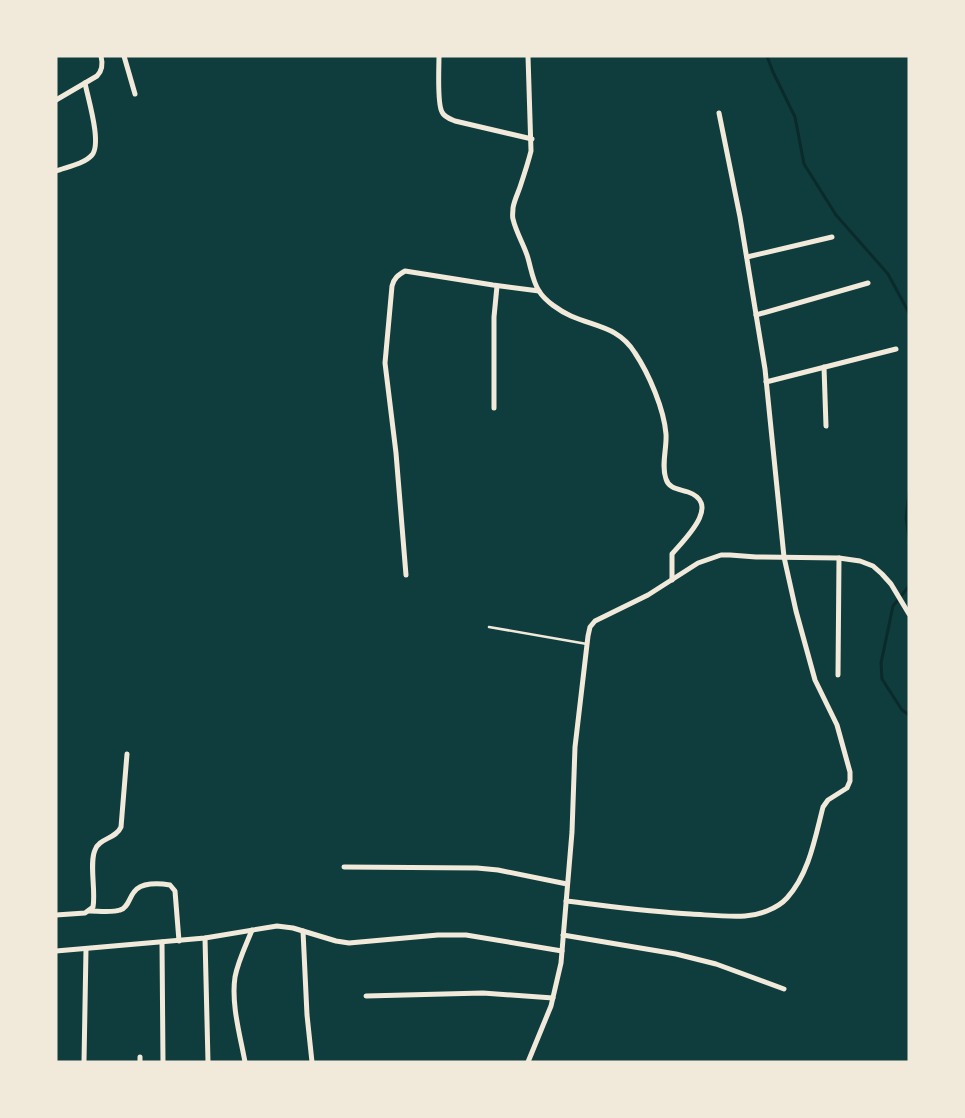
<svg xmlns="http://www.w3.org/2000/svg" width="965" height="1118" font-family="'Space Grotesk',sans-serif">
	<rect width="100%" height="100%" fill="#0f3d3e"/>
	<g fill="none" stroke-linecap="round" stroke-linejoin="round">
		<g stroke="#0a2a2b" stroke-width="3">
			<path d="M767,56L773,72L795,117L804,164L836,215L888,274L909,313"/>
			<path d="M909,493L906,518L909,538"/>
			<path d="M909,586L893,606L881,663L882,679L902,710L909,715"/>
		</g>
		<path stroke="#f1e9da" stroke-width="2.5" d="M489,627L587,644"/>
		<g stroke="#f1e9da" stroke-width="5">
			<path d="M124,56L135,94"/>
			<path d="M439,56C439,68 437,104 442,112C444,117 450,119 455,121L532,139"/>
			<path d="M528,56L531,151C528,163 524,175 520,187C518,193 514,201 513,208C513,212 512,216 513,219C516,232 523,243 527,255C531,267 532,280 539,291C545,301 560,311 571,316C596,327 619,327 635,353C649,374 664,409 666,434C667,448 661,465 666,479C669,489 679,489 688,492C722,504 685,539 672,554V580"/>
			<path d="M56,100L97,76C102,71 103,64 101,56"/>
			<path d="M56,171C67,167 84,164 92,155C102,143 88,99 85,83"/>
			<path d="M747,257L832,237"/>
			<path d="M756,315L868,283"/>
			<path d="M824,367L826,426"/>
			<path d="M766,382L896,349"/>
			<path d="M494,408V317L497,286"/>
			<path d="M406,575L396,453L385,363L392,286C394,278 398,275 405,271L493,285L539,291"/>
			<path d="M838,675L839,558"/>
			<path d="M344,867L477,868L498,870L567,884"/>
			<path d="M566,901C608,906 649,912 691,914C709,915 727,917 745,916C759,915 777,909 787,898C809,874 815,838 823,807L828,800L847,788L850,781V772L837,725L815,680L796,611L784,557L765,369L740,217L719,113"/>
			<path d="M89,911C98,911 112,913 120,910C128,908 129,898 134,892C141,882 159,883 170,885L175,891L179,941"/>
			<path d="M56,915L85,913L93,907C96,891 89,863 95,850C99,838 116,839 121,827L127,754"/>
			<path d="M303,931L307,1015L312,1062"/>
			<path d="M563,935L676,954L716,964L784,989"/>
			<path d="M205,938L208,1062"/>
			<path d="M162,942L163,1062"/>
			<path d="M56,951L205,938L277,926L293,928L336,941L349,943L438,935H466L562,951"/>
			<path d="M366,996L483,993L553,998"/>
			<path d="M140,1057V1062"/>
			<path d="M84,1062L86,949"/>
			<path d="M245,1062C240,1035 231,1004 235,977C238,961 246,945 252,930"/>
			<path d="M528,1062L551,1006L561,963L572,832L575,747L588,636L590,627L595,621L648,595L698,563L721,555H730L756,557L839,558L860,561L873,566L882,574L891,584L909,614"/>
		</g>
	</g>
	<rect width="965" height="1118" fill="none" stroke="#f1e9da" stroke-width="115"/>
</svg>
